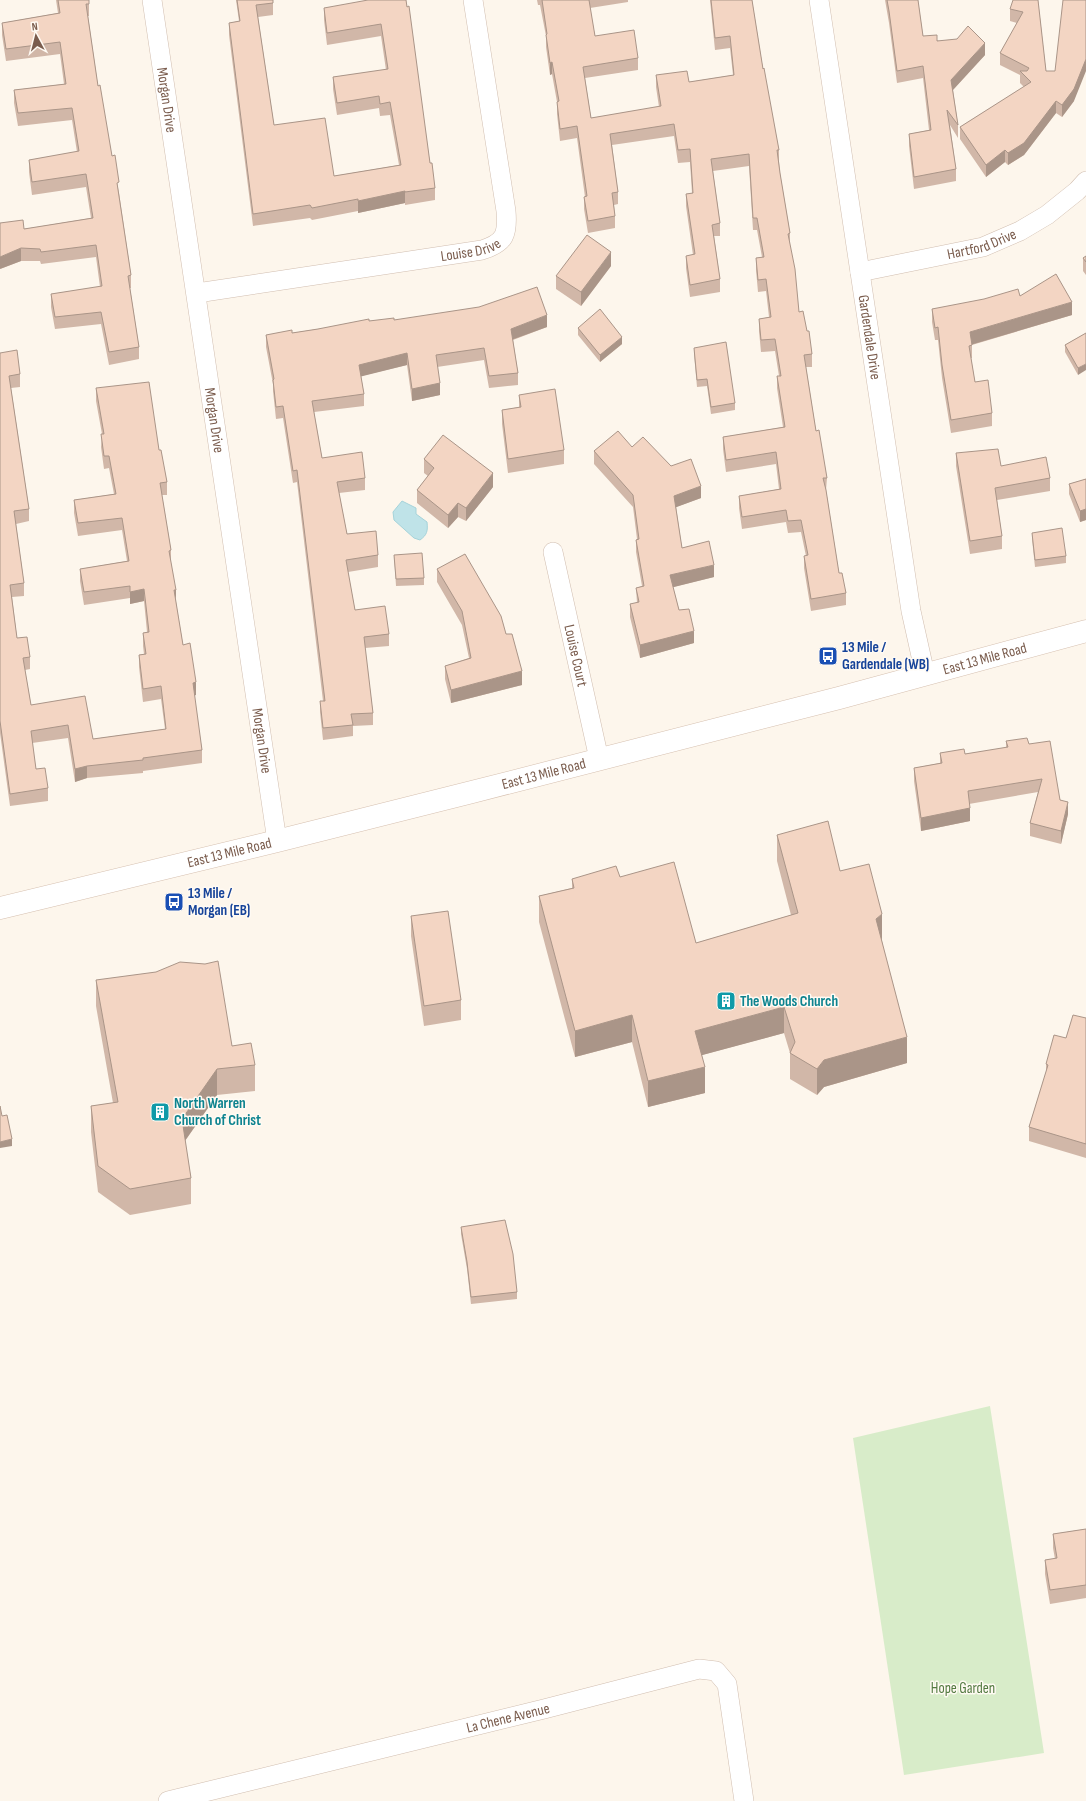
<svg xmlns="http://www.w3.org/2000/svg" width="1086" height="1801" font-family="'Sofia Sans Condensed',sans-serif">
	<rect width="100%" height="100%" fill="#fdf6ec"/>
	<path fill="#d8ecc9" d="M990,1406L1044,1753L904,1775L853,1438Z"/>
	<path fill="#bfe3e8" stroke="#a5d3da" d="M402,501L416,508V514L427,522C428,531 427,535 420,540L414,538L394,520L393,512Z"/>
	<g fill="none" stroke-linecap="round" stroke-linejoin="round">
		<g stroke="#d1beb0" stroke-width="20">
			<g id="minor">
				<path id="s1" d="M152,0L277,841"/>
				<path id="s2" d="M819,0L911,611L925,674"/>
				<path id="s3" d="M860,272L983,247L1020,231L1047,215L1077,191L1086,181"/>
				<path id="s4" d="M197,293L482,250C505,243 508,234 506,211L473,0"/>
				<path id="s5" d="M553,552L599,759"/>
				<path id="s6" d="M168,1801L544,1709L699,1669L716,1671L727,1684L744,1801"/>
			</g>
		</g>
		<g stroke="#d6c0b0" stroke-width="23">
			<g id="secondary">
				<path id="s7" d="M0,908L277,841L472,792L839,698L1086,631"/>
			</g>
		</g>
		<use href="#minor" stroke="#fff" stroke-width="19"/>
		<use href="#secondary" stroke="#fff" stroke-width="22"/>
	</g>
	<g fill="#d1b7a8">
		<path d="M56,0H89V16H88L98,86L119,193L131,275V288H130L139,347V359L109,365L101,324L55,329L51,307V294L100,287L96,257L41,264L40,261H21L0,269L24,229L91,218L86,187L32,195L29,172V160L77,152L72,120L18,126L14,103V90L64,84L60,54L6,61L2,35V23L58,13Z"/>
		<path d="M236,0H273V15L258,17L274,125L334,176L399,165L390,115L380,116L379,108L337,115L333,89V77L386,70L381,36L327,45L324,20V8L406,0L430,163L435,188V200L405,205V203L358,213V211L312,220L310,218L253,226L229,35V23L239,21Z"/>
		<path d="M537,0H628V2L590,8L595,36L638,58V70L585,78L591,118L659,107L656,87V75L689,82L733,75L730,48L715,50L710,0H752L763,69L779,150V162L780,173L790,233V245L799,312L807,331L812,354V367H806L816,431L827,478L826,490L839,573L846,593V605L811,611L804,568V556H806L801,532L788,533L786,522L742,529L739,508V496L779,489L776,464L726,472L723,449V437L783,427L777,388V376H779L775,351L761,352L759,331V319L769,317L766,291L758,292L756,270V258L762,257L757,230H753L749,166L713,171L720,223V236H714L720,279V292L690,297L686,268V256L693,255L686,206V194L692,193L690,162L678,163L674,136L612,145L618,192V204L614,205L615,216V228L588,233L584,209V197H585L577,138L560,141L557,114V102L552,74L550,75L546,47V36L540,5H538Z"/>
		<path d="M885,0H918L923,36L985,55L953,90L958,125V138L950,125L956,169V181L914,189L909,146V134L929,130L923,78L897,83L889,23Z"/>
		<path d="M1038,0L1046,71L1074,101L1062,117L1056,113L1024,155L1008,165L1005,162L986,177L960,139V127L1024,87L1020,83V75L1000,65V53L1017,23L1010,21V9Z"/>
		<path d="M1086,256V275L1083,271V258Z"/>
		<path d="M611,266L581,306L556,289V276Z"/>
		<path d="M1020,296L1072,315L972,345V358H971L975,382L992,413V426L951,433L942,378L938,340H935L932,322V309Z"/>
		<path d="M394,320L547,327L513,340L518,373V385L489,388L484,360L437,367L440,395L412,401L407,365L361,376L364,394V406L314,412L322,458L365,478V490L339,493L347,534L378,555V567L348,572L355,610L389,634V646L365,648L373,713V725L353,726V736L323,740L320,712V701H323L297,482L293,483L283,418L276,419L273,391V384L266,347V335L292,333L369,321Z"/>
		<path d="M578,328L622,344L600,362L578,335Z"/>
		<path d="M1086,333L1078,375L1065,352V345Z"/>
		<path d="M694,348L735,403V410L711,414L707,386L697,387L694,354Z"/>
		<path d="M0,353L20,374V387L11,388L29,509V521L16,524L24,583V596L12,597L17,638L30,657V669L25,670L31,705L93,739L165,729L161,699L143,702L139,667V655L144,654L143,646V633L147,632L144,601L130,604V598L84,605L80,581V569L127,561L122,530L78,536L74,513V500L114,494L109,468L104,469L101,447L102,434L96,401V388L159,450L167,482V495H162L171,550V563L176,602L183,645L196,695H194L202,750V763L143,771V773L87,778L75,782L68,738L32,743L36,769L48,788V801L10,806L0,733Z"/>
		<path d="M519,395L564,450V464L508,473L502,424V410L519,407Z"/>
		<path d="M632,447L671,466L701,498L676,507L682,548L714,577L673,587L679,610L694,643L640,658L630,617V604L637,603L636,588L642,586L636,552V540L637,539L633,507L594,464V451Z"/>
		<path d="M956,453L1001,466L1050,478V491L997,500L1002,536V549L970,554L956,466Z"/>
		<path d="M424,459L493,487L466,521L458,517L448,528L417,503V490L428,476L424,473Z"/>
		<path d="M1086,479V520L1080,522L1069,494V484Z"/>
		<path d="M1032,533L1066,556V563L1035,567L1032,539Z"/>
		<path d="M394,555L424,578V585L396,586Z"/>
		<path d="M437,569L506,634L522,685L451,703L445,679V666L469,658L462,625L437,582Z"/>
		<path d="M1006,741L1029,744L1068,814L1061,844L1030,836V823L1038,792L969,804L970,821L921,831L914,781V768L940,763V753L965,754L1006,748Z"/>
		<path d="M777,835L840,871L882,940V941L907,1063L824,1087L817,1095L790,1079V1053L784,1033L702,1055L705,1093L648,1107L632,1042L575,1057L539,922V896L572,888V879L620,877L696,943L791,915L777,861Z"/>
		<path d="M411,916L461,1000V1020L424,1026L411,936Z"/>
		<path d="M96,980L232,1046L255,1065V1091L217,1095L185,1141L191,1178V1204L130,1215L98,1192L91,1132V1106L113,1103L96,1006Z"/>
		<path d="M1086,1018V1158L1029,1141V1127L1046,1074V1064L1066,1038Z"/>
		<path d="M461,1227L517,1292V1299L471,1304L467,1269L461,1234Z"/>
		<path d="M1086,1529V1598L1050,1604L1045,1574V1560L1055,1559L1053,1548V1534Z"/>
	</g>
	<g fill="#aa9588">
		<path d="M985,43V55L951,92V80Z"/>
		<path d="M1086,59V71L1074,101L1062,117V105Z"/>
		<path d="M552,62V74L550,75V63Z"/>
		<path d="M1056,101V113L1024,155L1008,165V153Z"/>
		<path d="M1005,150V162L986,177V165Z"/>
		<path d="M405,191V203L358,213V201Z"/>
		<path d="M21,248V261L0,269V257Z"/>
		<path d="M611,252V266L581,306V292Z"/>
		<path d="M1072,302V315L970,345V332Z"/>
		<path d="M547,315V327L511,340V329Z"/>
		<path d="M622,337V344L600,362V355Z"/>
		<path d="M407,353V365L359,377V365Z"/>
		<path d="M1086,364V370L1078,375V368Z"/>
		<path d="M440,383V395L412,401V389Z"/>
		<path d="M493,473V487L466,521V508Z"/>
		<path d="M701,486V498L674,508V496Z"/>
		<path d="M458,503V517L448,528V515Z"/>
		<path d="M1086,509V520L1080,522V511Z"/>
		<path d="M714,565V577L670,588V575Z"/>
		<path d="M144,589V601L130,604V592Z"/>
		<path d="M174,590H176V602Z"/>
		<path d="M694,631V643L640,658V645Z"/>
		<path d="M522,671V685L451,703V690Z"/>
		<path d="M196,682V695L193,696V683Z"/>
		<path d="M87,766V778L75,782V769Z"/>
		<path d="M1068,802V814L1061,844V831Z"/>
		<path d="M970,808V821L921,831V818Z"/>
		<path d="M882,914V940L876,945V919Z"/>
		<path d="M784,1007V1033L695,1057V1031Z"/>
		<path d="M632,1015V1042L575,1057V1031Z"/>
		<path d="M907,1037V1063L824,1087L817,1095V1069L824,1060Z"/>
		<path d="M705,1067V1093L648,1107V1081Z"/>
		<path d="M217,1069V1095L182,1145V1119Z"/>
		<path d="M12,1139V1146L0,1148V1142Z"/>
	</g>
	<g fill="#f3d5c3" stroke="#aa9588">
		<path d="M58,0H89V4H86L98,86L100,85L112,156L115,155L119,182L117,183L131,275L128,276L139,347L109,352L101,312L55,317L51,294L102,286L96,245L41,252L40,249L21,248L0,257V223L23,220L24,229L93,218L86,174L32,182L29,160L79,151L72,108L18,113L14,90L66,84L60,42L6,49L2,23L60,13Z"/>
		<path d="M237,0H273V3L256,5L274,125L325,118L334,176L401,165L390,102L380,104L379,96L337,103L333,77L388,69L381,24L327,33L324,8L368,0H406L407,7L409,6L430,163H432L435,188L405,192V191L358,201V199L312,208L310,205L253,214L229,23L240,21Z"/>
		<path d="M542,0H589L595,36L634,30L638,58L583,67L591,118L661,106L656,75L687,71L689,82L734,75L730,36L715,38L711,0H752L763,69L764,68L779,150H777L780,173L790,233L788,234L795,269L799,312L803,311L807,331H809L812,354L804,355L816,431L819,430L827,478H823L826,490L839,573H842L846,593L811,599L804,556L808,555L801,520L788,521L786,510L742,517L739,496L781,489L776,452L726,460L723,437L785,427L777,376H781L775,339L761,340L759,319L771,317L766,279L758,280L756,258L764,257L757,218H753L749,154L711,159L720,223L712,225L720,279L690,285L686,256L695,254L686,194L693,193L690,149L678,150L674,124L610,134L618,192L612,193L615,216L588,221L584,197L587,196L577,126L560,129L557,102L559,101L552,62L550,63L546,35L547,34Z"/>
		<path d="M887,0H918L923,36L937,35V41L957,39L968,26L985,43L951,80L958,125L947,110L956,169L914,177L909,134L931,130L923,66L897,71L889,11Z"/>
		<path d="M1013,0H1038L1046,71H1055L1063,0H1086V59L1074,89L1062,105L1056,101L1024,143L1008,153L1005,150L986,165L960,127L1031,82L1020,71H1027L1029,68L1000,53L1023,12L1010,9Z"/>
		<path d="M587,235L611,252L581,292L556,276Z"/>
		<path d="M1086,256V262L1083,258Z"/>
		<path d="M1056,274L1072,302L970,332L972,345L969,346L975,382L988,380L992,413L951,420L942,365L938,327L935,328L932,309L984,299L1018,289L1020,296Z"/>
		<path d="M537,287L547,315L511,329L518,373L489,376L484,348L436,355L440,383L412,389L407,353L359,365L364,394L312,401L322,458L362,452L365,478L337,482L347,534L376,531L378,555L346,560L355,610L385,606L389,634L364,637L373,713L351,714L353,725L323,728L320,701H325L297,470L293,471L283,406L276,407L273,380L274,379L266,335L292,330V333L318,329L369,319V321L394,318V320L479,307Z"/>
		<path d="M600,309L622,337L600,355L578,328Z"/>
		<path d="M1086,333V364L1078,368L1065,345Z"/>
		<path d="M726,342L735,403L711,407L707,379L697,380L694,348Z"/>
		<path d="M17,350L20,374L9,376L29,509L14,511L24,583L10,585L17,638L27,637L30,657L23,658L31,705L85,696L93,739L166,729L161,686L143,689L139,655L146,654L143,633L149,632L144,589L130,592V586L84,592L80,569L129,561L122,518L78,523L74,500L116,494L109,456H104L101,434H104L96,388L149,382L159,450H161L167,482L160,483L171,550L169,551L176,590H174L183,645L190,643L196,682L193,683L202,750L143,758V760L87,766L75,769L68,725L31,731L36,769L45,768L48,788L10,794L0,721V353Z"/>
		<path d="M555,389L564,450L508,459L502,410L521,407L519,395Z"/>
		<path d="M618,431L632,447L643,437L671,466L691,459L701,486L674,496L682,548L709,541L714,565L670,575L679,610L689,609L694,631L640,645L630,604L639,602L636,588L644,586L636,540L639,539L633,495L594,451Z"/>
		<path d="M443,435L493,473L466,508L458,503L448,515L417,490L434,468L424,459Z"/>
		<path d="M998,449L1001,466L1046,457L1050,478L995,488L1002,536L970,541L956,453Z"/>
		<path d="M1086,479V509L1080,511L1069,484Z"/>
		<path d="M1062,528L1066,556L1035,560L1032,533Z"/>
		<path d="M422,553L424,578L396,579L394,555Z"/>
		<path d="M465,554L501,616L506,634H512L522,671L451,690L445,666L471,658L462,611L437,569Z"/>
		<path d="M1027,738L1029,744L1050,741L1060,800L1068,802L1061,831L1030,823L1042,779L968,791L970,808L921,818L914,768L942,763L940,753L964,749L965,754L1008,747L1006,741Z"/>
		<path d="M828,821L840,871L869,864L882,914L876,919L907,1037L824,1060L817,1069L790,1053L795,1042L784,1007L695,1031L705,1067L648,1081L632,1015L575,1031L539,896L574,888L572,879L616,866L620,877L674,862L696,943L798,913L777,835Z"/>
		<path d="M448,911L461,1000L424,1006L411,916Z"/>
		<path d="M218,961L232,1046L251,1043L255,1065L217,1069L182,1119L191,1178L130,1189L98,1166L91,1106L118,1102L96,980L156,972L180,962L205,964Z"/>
		<path d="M1073,1015L1086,1018V1144L1029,1127L1048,1065L1046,1064L1054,1035L1066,1038Z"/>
		<path d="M0,1106L2,1116L7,1115L12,1139L0,1142Z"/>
		<path d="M505,1220L513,1254L517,1292L471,1297L467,1262L461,1227Z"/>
		<path d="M1086,1529V1585L1050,1590L1045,1560L1057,1558L1053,1534Z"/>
	</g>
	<defs>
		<g id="bus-square" transform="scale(1)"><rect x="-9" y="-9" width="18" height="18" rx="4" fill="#1a4fb4" stroke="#fffaf3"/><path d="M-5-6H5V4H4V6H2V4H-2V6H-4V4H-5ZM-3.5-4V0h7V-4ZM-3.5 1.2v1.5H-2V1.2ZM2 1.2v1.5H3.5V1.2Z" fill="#fff"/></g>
		<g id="building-square" transform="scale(1)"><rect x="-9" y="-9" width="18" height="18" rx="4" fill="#0f9aa8" stroke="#fffaf3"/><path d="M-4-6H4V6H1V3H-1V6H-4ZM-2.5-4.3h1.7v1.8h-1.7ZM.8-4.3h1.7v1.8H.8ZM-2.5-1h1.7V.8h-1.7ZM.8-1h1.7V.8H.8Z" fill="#fff"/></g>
	</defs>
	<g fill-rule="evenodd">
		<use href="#bus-square" x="828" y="656"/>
		<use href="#bus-square" x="174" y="902"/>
		<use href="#building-square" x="726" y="1001"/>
		<use href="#building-square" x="160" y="1112"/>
	</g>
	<g text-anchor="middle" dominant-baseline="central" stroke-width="3" stroke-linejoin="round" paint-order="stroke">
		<g font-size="15" fill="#7a5c4d" stroke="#fffaf3">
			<text stroke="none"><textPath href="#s1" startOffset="101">Morgan Drive</textPath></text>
			<text stroke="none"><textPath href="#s3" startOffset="125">Hartford Drive</textPath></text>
			<text stroke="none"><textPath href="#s4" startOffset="277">Louise Drive</textPath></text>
			<text stroke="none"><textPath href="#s2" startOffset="341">Gardendale Drive</textPath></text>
			<text stroke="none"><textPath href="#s1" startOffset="425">Morgan Drive</textPath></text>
			<text stroke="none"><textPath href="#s5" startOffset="106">Louise Court</textPath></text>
			<text stroke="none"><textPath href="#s7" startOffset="1016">East 13 Mile Road</textPath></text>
			<text stroke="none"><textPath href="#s1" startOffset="749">Morgan Drive</textPath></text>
			<text stroke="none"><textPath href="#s7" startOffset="560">East 13 Mile Road</textPath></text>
			<text stroke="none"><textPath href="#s7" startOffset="236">East 13 Mile Road</textPath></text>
			<text stroke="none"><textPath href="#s6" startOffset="350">La Chene Avenue</textPath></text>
		</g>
		<g font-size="15" font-weight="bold" fill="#164399" stroke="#fffaf3" text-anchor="start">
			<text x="842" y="647">13 Mile /<tspan x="842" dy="17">Gardendale (WB)</tspan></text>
			<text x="188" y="893">13 Mile /<tspan x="188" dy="17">Morgan (EB)</tspan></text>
		</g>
		<g font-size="15" font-weight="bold" fill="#0d838f" stroke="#fffaf3" text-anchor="start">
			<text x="740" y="1001">The Woods Church</text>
			<text x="174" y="1103">North Warren<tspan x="174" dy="17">Church of Christ</tspan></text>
		</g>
		<g font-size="15" fill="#537a41" stroke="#fffaf3">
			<text x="963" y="1688">Hope Garden</text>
		</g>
	</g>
	<g transform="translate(36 36) rotate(353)" stroke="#fffaf3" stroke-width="3" paint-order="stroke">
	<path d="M0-3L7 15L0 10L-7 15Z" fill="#7a5c4d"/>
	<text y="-6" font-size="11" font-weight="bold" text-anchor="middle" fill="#7a5c4d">N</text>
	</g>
</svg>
